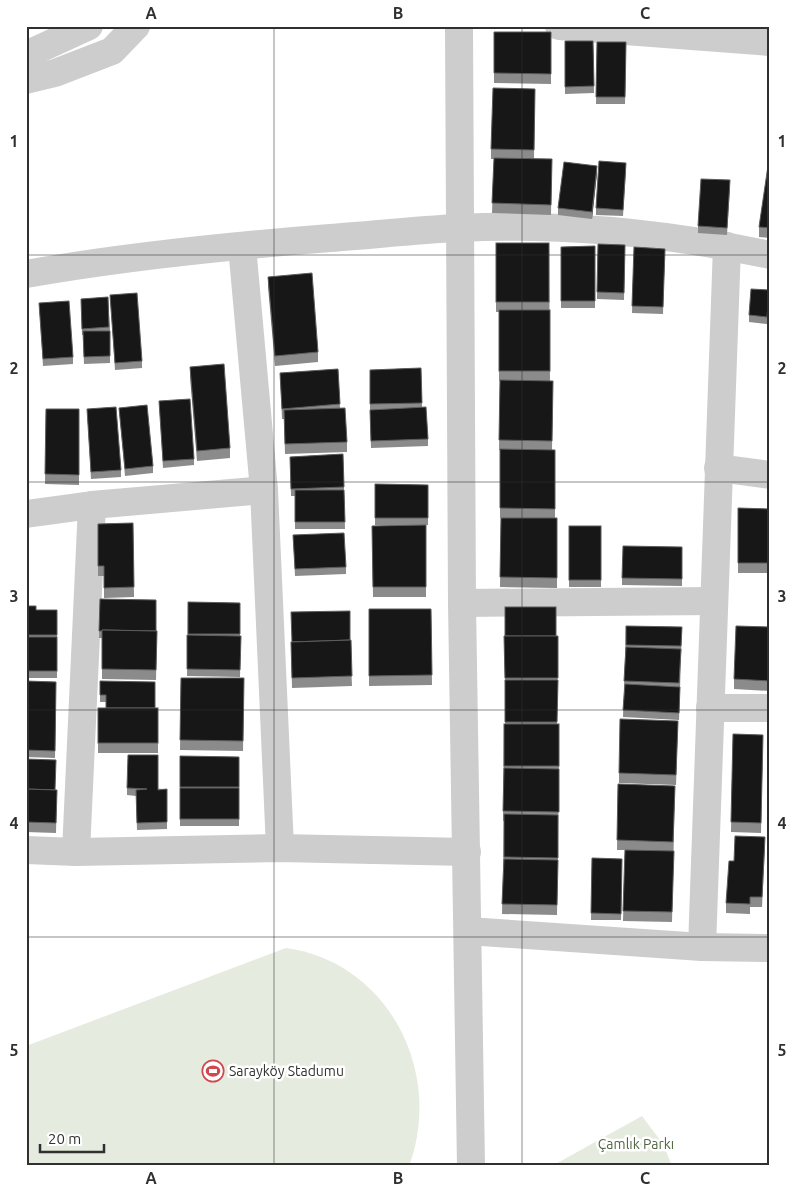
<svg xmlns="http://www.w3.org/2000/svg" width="796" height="1192" font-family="Ubuntu,sans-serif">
	<rect width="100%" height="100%" fill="#fff"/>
	<g fill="#e5ebdf">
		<path d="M286,948C388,962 444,1072 409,1166H26V1046Z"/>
		<path d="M642,1116L663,1144L672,1166H552Z"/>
	</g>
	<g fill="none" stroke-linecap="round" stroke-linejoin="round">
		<g stroke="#cdcdcd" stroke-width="28">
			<path d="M459,26L462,603L471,1166"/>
			<path d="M559,26L770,42"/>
			<path d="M26,55L89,26"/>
			<path d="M26,80L55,73L112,51L136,26"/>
			<path d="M242,246L264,490L280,848"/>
			<path d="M26,274C127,256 229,246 330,238C373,235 415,230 458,228C562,223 668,233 770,255"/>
			<path d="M718,468L770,475"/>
			<path d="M26,514L92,505L264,490"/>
			<path d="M462,603L713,601"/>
			<path d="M710,708H770"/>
			<path d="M26,850L76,852L280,848L467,852"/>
			<path d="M76,852L92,505"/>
			<path d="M468,931L702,947L770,948"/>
			<path d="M702,947L727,246"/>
		</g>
	</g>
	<g fill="#8b8b8b">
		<path d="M494,32H551V84L494,83Z"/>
		<path d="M565,41H593L594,93L565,94Z"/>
		<path d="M597,42H626L625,104H596Z"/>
		<path d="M535,89L534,159H552L551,215L492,213L494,159H491V149Z"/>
		<path d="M770,159V238L759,237V227Z"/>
		<path d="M626,170L623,216L596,215V208Z"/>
		<path d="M597,173L592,219L558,215V208Z"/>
		<path d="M730,187L727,235L698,233V226Z"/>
		<path d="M496,243H549L550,381H523H553L552,450H555V518H557V588L500,587L501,518H500V450H499L500,381H499V312H496Z"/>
		<path d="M598,244L625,245L624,300L597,299Z"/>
		<path d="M595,246V308H561V247Z"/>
		<path d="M634,247L665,249L663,314L632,313Z"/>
		<path d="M268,277L318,352V362L275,366L268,287Z"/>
		<path d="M110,295L142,361V368L115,370Z"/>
		<path d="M108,297L110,331V363L84,364L83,335H82L81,299Z"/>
		<path d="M769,297L767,324L749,322V315Z"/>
		<path d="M39,303L73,357V364L43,366Z"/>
		<path d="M190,367L230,448V458L197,461L190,377Z"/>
		<path d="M421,368L422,407L428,439V446L371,448L370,416V370Z"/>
		<path d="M338,369L340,408L347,442V452L285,454L284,419H282L280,373Z"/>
		<path d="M159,401L194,459V465L163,468Z"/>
		<path d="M119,408L153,466V473L125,476Z"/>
		<path d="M46,409H79V485L45,484Z"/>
		<path d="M87,409L121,470V477L91,479Z"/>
		<path d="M343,454L344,490L345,529H295V496H291L290,457Z"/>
		<path d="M375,484L428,485V525H426V597H373L372,526L424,525H375Z"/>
		<path d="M738,508L770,509V573H738Z"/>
		<path d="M133,523L134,597L104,598V576H98V524Z"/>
		<rect x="569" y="526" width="32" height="61"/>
		<path d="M293,535L346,567V574L295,576Z"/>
		<path d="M682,547V586L622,585V578Z"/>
		<path d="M100,599L157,631L156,680L102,679V638H99Z"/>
		<path d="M188,602L240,603V636H241L240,677L187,676Z"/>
		<path d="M26,606L36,610H57V678H26Z"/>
		<path d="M369,609H431L432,685L369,686Z"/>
		<path d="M626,626L682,627L679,720L623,717Z"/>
		<path d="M770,627V691L734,689V679Z"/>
		<path d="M504,636H558L557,724H559V769L557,915L502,914L504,821H503V811L504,724H505V688Z"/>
		<path d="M350,640L352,686L292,688L291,642Z"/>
		<path d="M181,678H244L243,751L180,750Z"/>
		<path d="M26,681L56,682L55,758L26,757Z"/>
		<path d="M100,681L155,708H158V753H98V708H106V702H100Z"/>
		<path d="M678,721L676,785L619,783V773Z"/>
		<path d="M733,734L763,735L761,833L731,832Z"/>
		<path d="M180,756L239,757V826H180Z"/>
		<path d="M26,759L55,790H57L56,833L26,832Z"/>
		<path d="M618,784L675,786L672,922L623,921L625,850H617Z"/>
		<path d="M127,788L167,789V829L137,830L136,796L127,795Z"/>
		<path d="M765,847L762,907H750V914L726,913V903L734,861Z"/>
		<path d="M592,858L622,859L621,920H591Z"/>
	</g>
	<path fill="#5d5d5d" d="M597,166V173L592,219V212Z"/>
	<g fill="#171717" stroke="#5d5d5d">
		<path d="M494,32H551V74L494,73Z"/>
		<path d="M565,41H593L594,86L565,87Z"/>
		<path d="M597,42H626L625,97H596Z"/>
		<path d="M493,88L535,89L534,150L491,149Z"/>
		<path d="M494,158L552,159L551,205L492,203Z"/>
		<path d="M769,159H770V228L759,227Z"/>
		<path d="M599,161L626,163L623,210L596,208Z"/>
		<path d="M564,162L597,166L592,212L558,208Z"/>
		<path d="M701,179L730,180L727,228L698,226Z"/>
		<rect x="496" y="243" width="53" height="59"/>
		<path d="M598,244L625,245L624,293L597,292Z"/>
		<path d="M595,246V301H561V247Z"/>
		<path d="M634,247L665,249L663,307L632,306Z"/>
		<path d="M312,273L318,352L275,356L268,277Z"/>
		<path d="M751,289L769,290L767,317L749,315Z"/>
		<path d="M137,293L142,361L115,363L110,295Z"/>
		<path d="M108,297L109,327L82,329L81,299Z"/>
		<path d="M69,301L73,357L43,359L39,303Z"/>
		<rect x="499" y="310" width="51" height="61"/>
		<path d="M83,331H110V356L84,357Z"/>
		<path d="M224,364L230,448L197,451L190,367Z"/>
		<path d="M421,368L422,403L370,404V370Z"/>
		<path d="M338,369L340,404L282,409L280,373Z"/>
		<path d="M500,380L553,381L552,441L499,440Z"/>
		<path d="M190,399L194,459L163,461L159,401Z"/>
		<path d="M147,405L153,466L125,469L119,408Z"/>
		<path d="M116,407L121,470L91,472L87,409Z"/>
		<path d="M426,407L428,439L371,441L370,410Z"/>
		<path d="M345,408L347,442L285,444L284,410Z"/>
		<path d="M46,409H79V475L45,474Z"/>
		<path d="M500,449L555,450V509L500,508Z"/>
		<path d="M343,454L344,487L291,489L290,457Z"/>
		<path d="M375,484L428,485V518H375Z"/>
		<path d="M295,490H344L345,522H295Z"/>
		<path d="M738,508L770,509V563H738Z"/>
		<path d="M501,518H557V578L500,577Z"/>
		<path d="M133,523L134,587L104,588V566H98V524Z"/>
		<path d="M426,525V587H373L372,526Z"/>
		<rect x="569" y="526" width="32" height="54"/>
		<path d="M344,533L346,567L295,569L293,535Z"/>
		<path d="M623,546L682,547V579L622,578Z"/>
		<path d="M100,599L156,600V631L102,630V631H99Z"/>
		<path d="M188,602L240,603V634H188Z"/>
		<path d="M26,606H36V610H57V635H26Z"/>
		<rect x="505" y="607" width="51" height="29"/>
		<path d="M369,609H431L432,675L369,676Z"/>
		<path d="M350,611V640L292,642L291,612Z"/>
		<path d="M626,626L682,627L681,646L626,645Z"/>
		<path d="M736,626L770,627V681L734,679Z"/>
		<path d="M102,630L157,631L156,670L102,669Z"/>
		<path d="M187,635L241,636L240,670L187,669Z"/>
		<path d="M504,636H558V678H505Z"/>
		<rect x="26" y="637" width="31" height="34"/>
		<path d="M351,640L352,676L292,678L291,642Z"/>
		<path d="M626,647L681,649L679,683L624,681Z"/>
		<path d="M181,678H244L243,741L180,740Z"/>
		<path d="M505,680H558L557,722H505Z"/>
		<path d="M26,681L56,682L55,751L26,750V715L29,716L26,715Z"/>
		<path d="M100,681L155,682V708H106V695H100Z"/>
		<path d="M625,684L680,687L679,713L623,710Z"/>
		<rect x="98" y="708" width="60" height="35"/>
		<path d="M620,719L678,721L676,775L619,773Z"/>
		<rect x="504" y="724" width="55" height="42"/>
		<path d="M733,734L763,735L761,823L731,822Z"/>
		<path d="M128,755H158V790L167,789V822L137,823L136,790L147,789L127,788Z"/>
		<path d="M180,756L239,757V787H180Z"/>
		<path d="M26,759L56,760L55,790L26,789Z"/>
		<path d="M504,768L559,769V812L503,811Z"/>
		<path d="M618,784L675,786L673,842L617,840Z"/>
		<rect x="180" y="788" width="59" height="31"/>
		<path d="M26,789L57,790L56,823L26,822Z"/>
		<path d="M504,814L558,815V858L504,857Z"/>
		<path d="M735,836L765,837L762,897H750V904L726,903L729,861H734Z"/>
		<path d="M625,850L674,851L672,912L623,911Z"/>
		<path d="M592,858L622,859L621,914L591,913Z"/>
		<path d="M504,859L558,860L557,905L502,904Z"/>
	</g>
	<path fill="none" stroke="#303030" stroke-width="1" stroke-opacity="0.55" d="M274,26V1166M522,26V1166M26,255H770M26,482H770M26,710H770M26,937H770"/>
	<defs>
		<g id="stadium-ring" transform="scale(1.125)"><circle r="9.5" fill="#fff" stroke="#d04851" stroke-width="1.5"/><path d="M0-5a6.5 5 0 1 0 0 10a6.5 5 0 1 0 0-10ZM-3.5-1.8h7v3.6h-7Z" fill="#d04851"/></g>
	</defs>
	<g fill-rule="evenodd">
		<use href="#stadium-ring" x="213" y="1071"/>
	</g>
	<g text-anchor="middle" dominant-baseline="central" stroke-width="5" stroke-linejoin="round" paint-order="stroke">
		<g font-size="14" fill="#303030" stroke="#fff" text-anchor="start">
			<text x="229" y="1071">Sarayköy Stadumu</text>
		</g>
		<g font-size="14" fill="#536642" stroke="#fff">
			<text x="636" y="1144">Çamlık Parkı</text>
		</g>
	</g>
	<rect width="796" height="1192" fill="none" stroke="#ffffff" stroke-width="55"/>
	<path d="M40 1144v8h64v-8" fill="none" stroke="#303030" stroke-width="2.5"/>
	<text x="48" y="1144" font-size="15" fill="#303030" stroke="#ffffff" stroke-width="4" paint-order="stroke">20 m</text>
	<rect x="28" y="28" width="740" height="1136" fill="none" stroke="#303030" stroke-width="2"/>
	<g font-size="16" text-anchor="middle" font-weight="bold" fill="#303030">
		<text x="151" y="19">A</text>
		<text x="398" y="19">B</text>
		<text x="645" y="19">C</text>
		<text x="14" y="147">1</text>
		<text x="782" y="147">1</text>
		<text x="14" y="374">2</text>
		<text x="782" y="374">2</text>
		<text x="14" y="602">3</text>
		<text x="782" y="602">3</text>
		<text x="14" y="829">4</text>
		<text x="782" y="829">4</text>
		<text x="14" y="1056">5</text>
		<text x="782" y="1056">5</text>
		<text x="151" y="1184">A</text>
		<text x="398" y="1184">B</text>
		<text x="645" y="1184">C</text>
	</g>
</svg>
